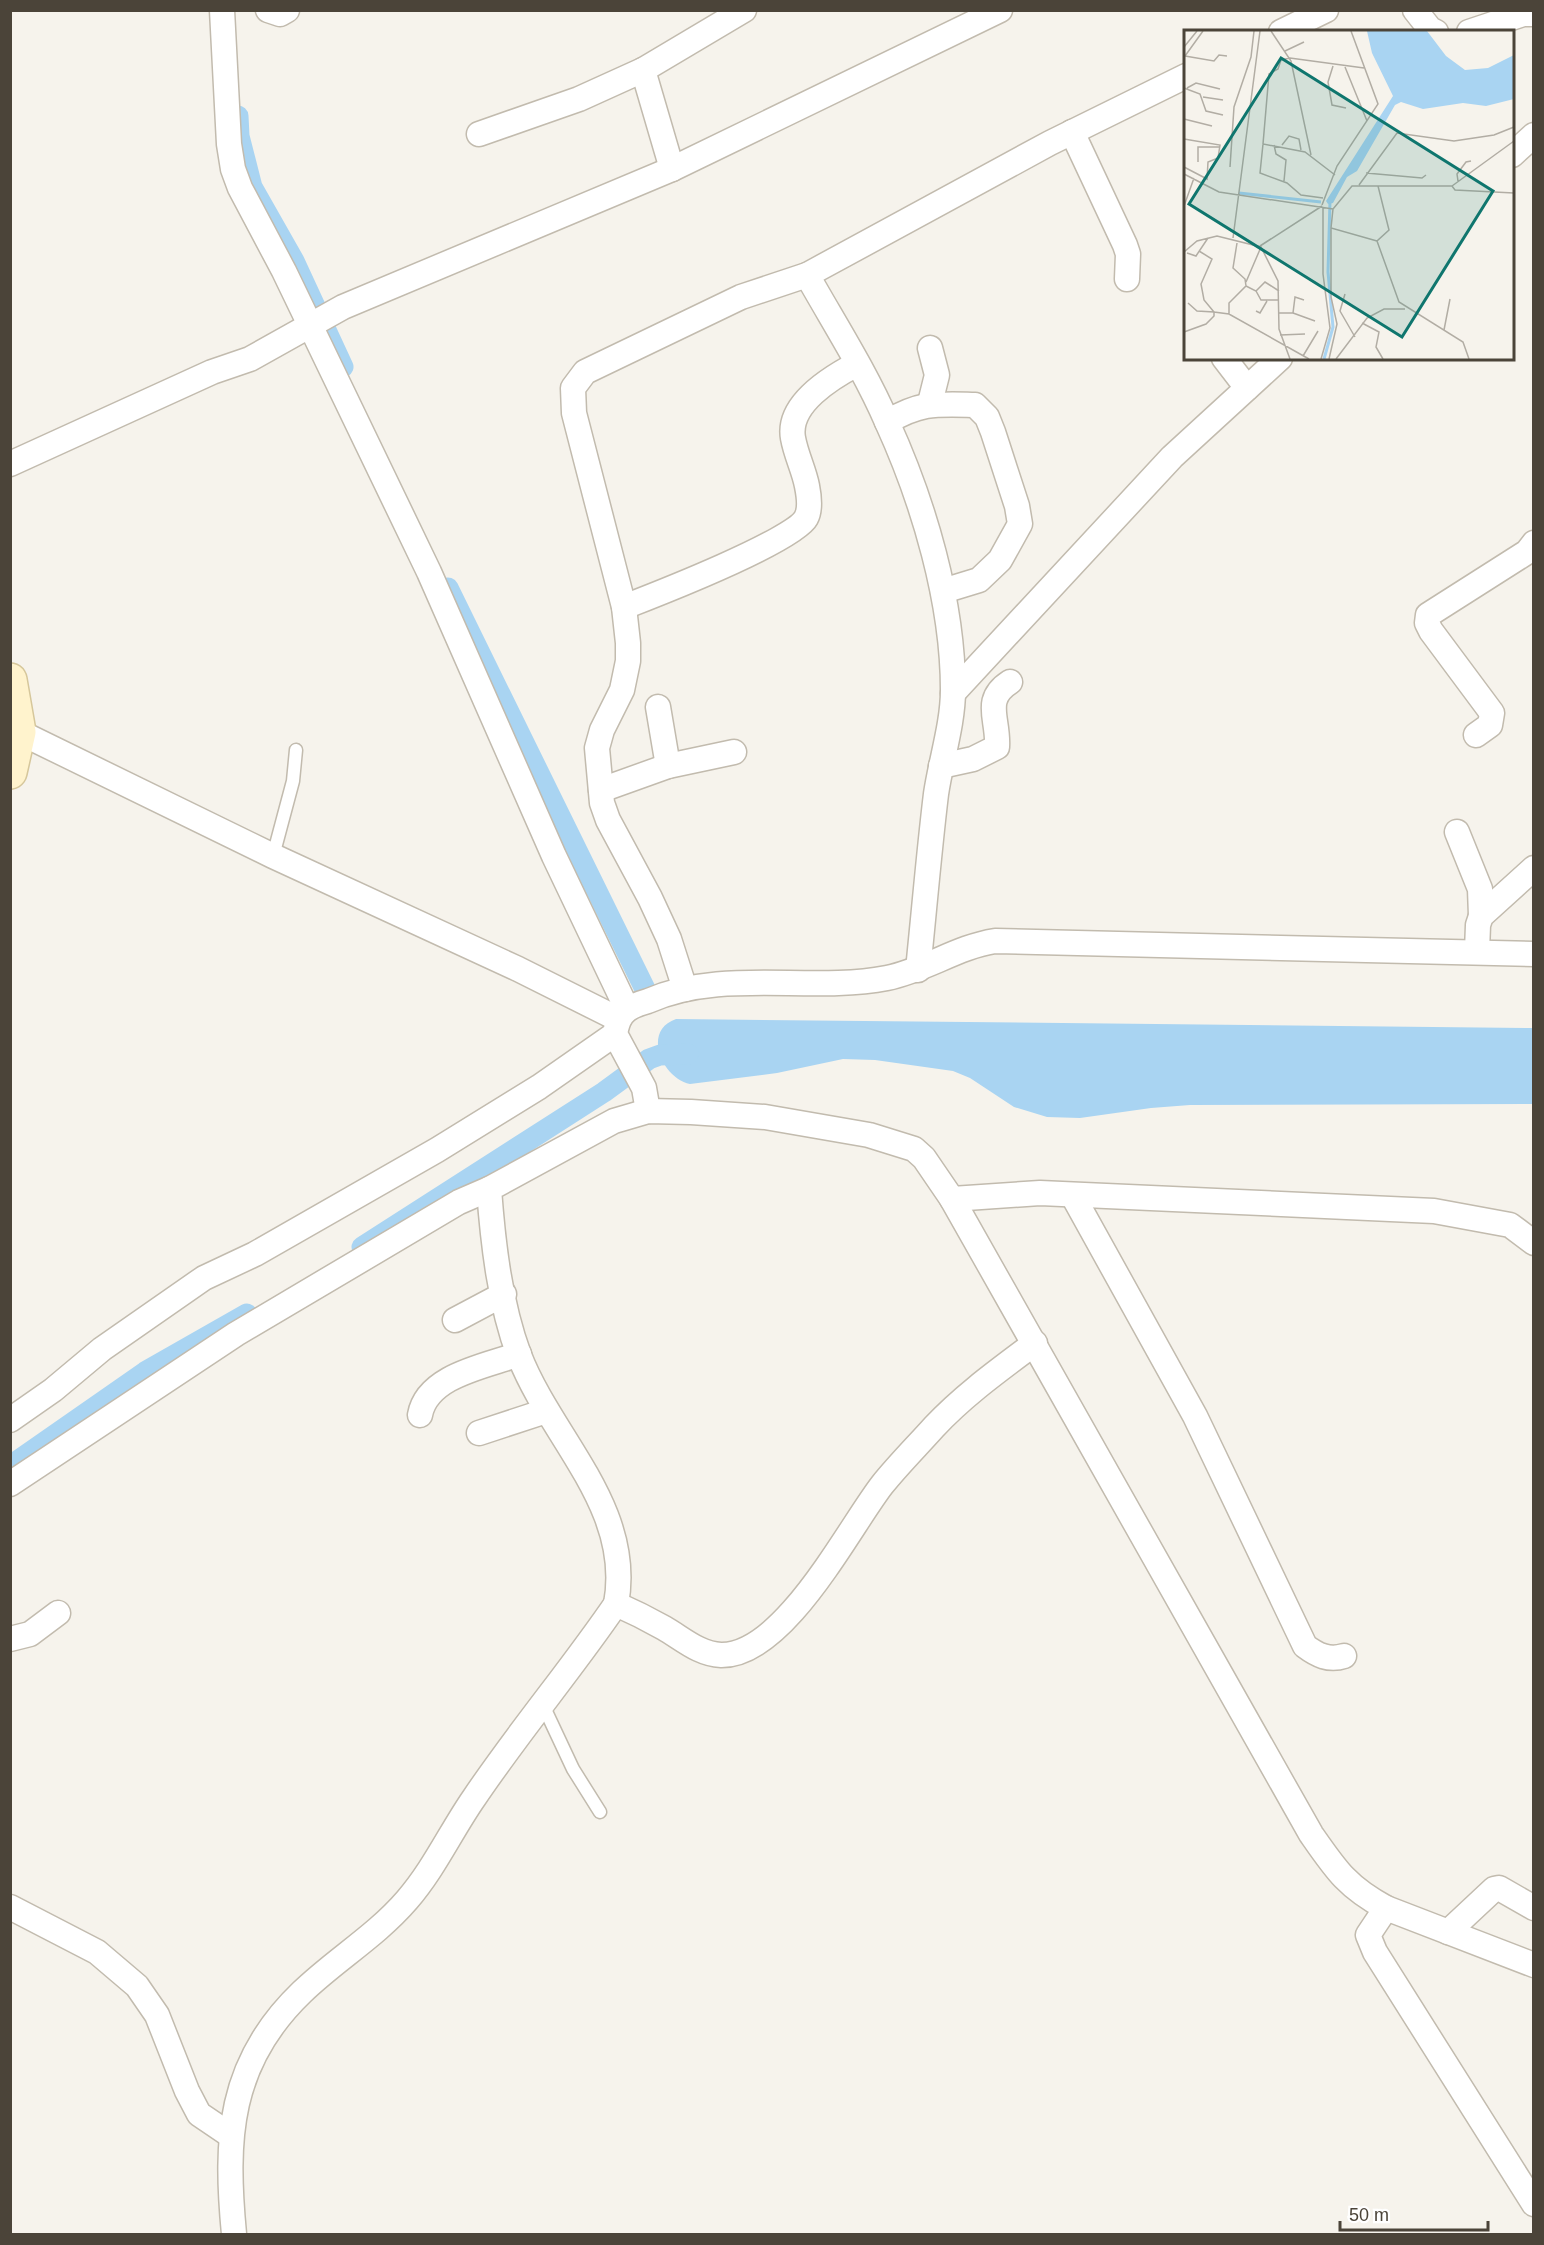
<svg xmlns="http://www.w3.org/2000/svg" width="1544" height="2245" font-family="Arial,sans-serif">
	<rect width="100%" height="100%" fill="#f6f3ec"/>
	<path fill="#a9d4f2" d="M676,1019L1533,1028V1104L1190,1105L1151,1108L1080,1118L1047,1117L1014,1107L970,1078L953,1071L875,1060L843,1059L777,1073L690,1084C663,1079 641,1031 676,1019Z"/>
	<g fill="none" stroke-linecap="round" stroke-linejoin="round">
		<g stroke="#a9d4f2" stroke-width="21">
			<path d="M238,116L239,136L252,187L294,261L343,367"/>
			<path d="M448,588L645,989"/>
			<path d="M362,1247L604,1092L649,1059L660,1055L688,1054"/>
			<path d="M10,1466L145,1372L247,1314"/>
		</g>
		<g stroke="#c2bbae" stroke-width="15">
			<g id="lane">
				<path d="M273,856L293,781L296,750"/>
				<path d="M543,1705L573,1769L600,1812"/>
			</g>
		</g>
		<g stroke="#c2bbae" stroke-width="27">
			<g id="street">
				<path d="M222,10L229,144L233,169L240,188L284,271L429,572L554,856L627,1009"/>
				<path d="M268,10L280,14L287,10"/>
				<path d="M1415,10L1430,29L1436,32"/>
				<path d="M1281,32L1326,10"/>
				<path d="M1469,32L1523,14H1534"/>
				<path d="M643,70L672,169"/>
				<path d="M1072,132L1125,245L1128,254L1127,279"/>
				<path d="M479,134L579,99L643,70L744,10"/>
				<path d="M1512,155L1534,135"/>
				<path d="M930,348L937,375L930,403"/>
				<path d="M1224,358L1247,388"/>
				<path d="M887,422C921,402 936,404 975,405L987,417L993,432L1017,506L1020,524L1000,560L979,580L943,591"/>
				<path d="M10,464L212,372L250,359L343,307L672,169L1000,10"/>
				<path d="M624,607C655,595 794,541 806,518C811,509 809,496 807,486C804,470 796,455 793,438C787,404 832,377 857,364"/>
				<path d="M953,693L1172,457L1280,358"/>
				<path d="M658,707L668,766"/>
				<path d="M19,732L273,856L518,969L618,1019"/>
				<path d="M1476,735L1490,725L1492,713L1431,631L1427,623L1428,615L1527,552L1534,543"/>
				<path d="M941,766L973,759L997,747C999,719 982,700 1010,682"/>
				<path d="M601,790L668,766L734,752"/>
				<path d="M1457,832L1480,889L1481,916"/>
				<path d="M1477,951L1478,925L1481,916L1534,868"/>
				<path d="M918,970C924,912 929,852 936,794C941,760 953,724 953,690C953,602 924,503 887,422C865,371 834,323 807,275L1050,143L1186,76"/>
				<path d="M685,989L669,939L650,898L608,820L602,803L597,748L602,730L622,690L628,661V643L624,607L574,413L573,388L585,372L741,297L807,275"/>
				<path d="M648,1111L644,1088L615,1034C617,1024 619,1016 627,1010C632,1006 641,1003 648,1001C723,968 809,993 887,978C926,970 957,947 995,941L1534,954"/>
				<path d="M1073,1196L1195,1416L1305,1646C1317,1655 1329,1661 1344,1656"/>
				<path d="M952,1199L1040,1193L1434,1211L1510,1225L1534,1243"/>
				<path d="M455,1320L504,1294"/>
				<path d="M420,1415C427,1375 487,1366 519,1354"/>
				<path d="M10,1420L53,1390L102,1349L204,1278L255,1254L437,1150L539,1087L615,1034"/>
				<path d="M479,1433L546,1411"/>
				<path d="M10,1484L236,1334L459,1202L489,1189"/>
				<path d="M616,1604C634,1508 551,1438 519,1355C500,1304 493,1244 489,1189L614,1121L648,1111L691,1112L765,1117L869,1135L914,1149L924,1158L952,1199L1311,1834C1336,1870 1347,1887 1386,1908L1368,1935L1375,1952L1534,2204"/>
				<path d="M10,1639L30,1634L58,1613"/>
				<path d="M10,1907L97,1952L137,1986L157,2015L187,2091L199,2114L230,2135"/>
				<path d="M1386,1908L1534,1965"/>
				<path d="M1448,1932L1494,1889L1499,1888L1534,1908"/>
				<path d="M234,2234C225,2139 228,2063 302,1992C335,1960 376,1936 407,1900C434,1869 451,1831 474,1798C519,1731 571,1670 616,1604C632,1611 648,1619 664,1628C683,1639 699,1654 721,1655C784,1656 848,1529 882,1485C898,1465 917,1446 934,1427C964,1395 999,1370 1035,1343"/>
			</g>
		</g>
		<g stroke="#d6c79b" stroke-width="36">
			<path id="secondary" d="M10,680L19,732L10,772"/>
		</g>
		<use href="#lane" stroke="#fff" stroke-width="12"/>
		<use href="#street" stroke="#fff" stroke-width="24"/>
		<use href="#secondary" stroke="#fff3cd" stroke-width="33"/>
	</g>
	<g transform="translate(1184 30)">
		<rect width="330" height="330" fill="#f6f3ec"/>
		<path d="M183,1H243L262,26L281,40L304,38L330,25V69L302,76L279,73L239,79L217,72L211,75L173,141L163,147L149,173L144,174L142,171L209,66L188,23Z" fill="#a9d4f2"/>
		<path fill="none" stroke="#a9d4f2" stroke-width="3" d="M55,163L137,172M140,329L149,297L144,242L146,171"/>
		<path fill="none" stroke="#b2ada4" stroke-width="1.5" d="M87,1L107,31L127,125M0,17L13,1M101,21L120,12M1,26L30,31L35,25L43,26M1,26L19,1M149,36L144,52L148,75L162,78M161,37L183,91M0,58L16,64L22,81L39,85M3,58L12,53L36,59M19,67L39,70M0,89L28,96M0,109L36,115L34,128L24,132L23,149L0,137M79,114L76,143L103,153L117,165L139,168M90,115L92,124L102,130L100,151M98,115L105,106L115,109L117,120M14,132V117H36M46,137L50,77L67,27L70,1M182,143L238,148L242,145M0,144L35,162L149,179M151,145L121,122L79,114L85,44L94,39L97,30L106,28L180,38M274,151L273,144L282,132L287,131M175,155L213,103L270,111L310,105L330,97M194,156L205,200L193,211L215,272L279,312L285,329M268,156L330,111M138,175L153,136L194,74L167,1M0,176L10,148M49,208L76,1M193,211L147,198L149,179L168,156H268L271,160L330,163M53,213L49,238L61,249L62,256M76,216L138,176M15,221L28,229L17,254L20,270L30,282L45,284L125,329M0,222L13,211L33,206L77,217L94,251L95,299L106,329M3,223L12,226L24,208M62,252L77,217M72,261L81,252L95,261M161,264L156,281L171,307M72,281L76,283L83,271M95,283H109L111,267L120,270M109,283L131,291M45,284V273L62,256L72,261L77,270H95M178,293L195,302L192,317L199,329M260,300L266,269M0,302L22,294L30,286V282L13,281L4,273M96,305L121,304M119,326L134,301M137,329L146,298L139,244V177M145,329L153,294L147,267V198M152,329L183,288L200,279H221"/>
		<path fill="#0f766e" fill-opacity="0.15" stroke="#0f766e" stroke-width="3" d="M97,28L309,161L218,307L5,174Z"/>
		<rect width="330" height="330" fill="none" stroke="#4b4439" stroke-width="3"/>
	</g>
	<rect width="1544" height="2245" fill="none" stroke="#4b4439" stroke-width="24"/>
	<path d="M1340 2221v9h148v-9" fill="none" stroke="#4b4439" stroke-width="3"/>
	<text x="1349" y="2221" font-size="18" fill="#4b4439" stroke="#ffffff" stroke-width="4.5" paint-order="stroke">50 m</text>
</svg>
